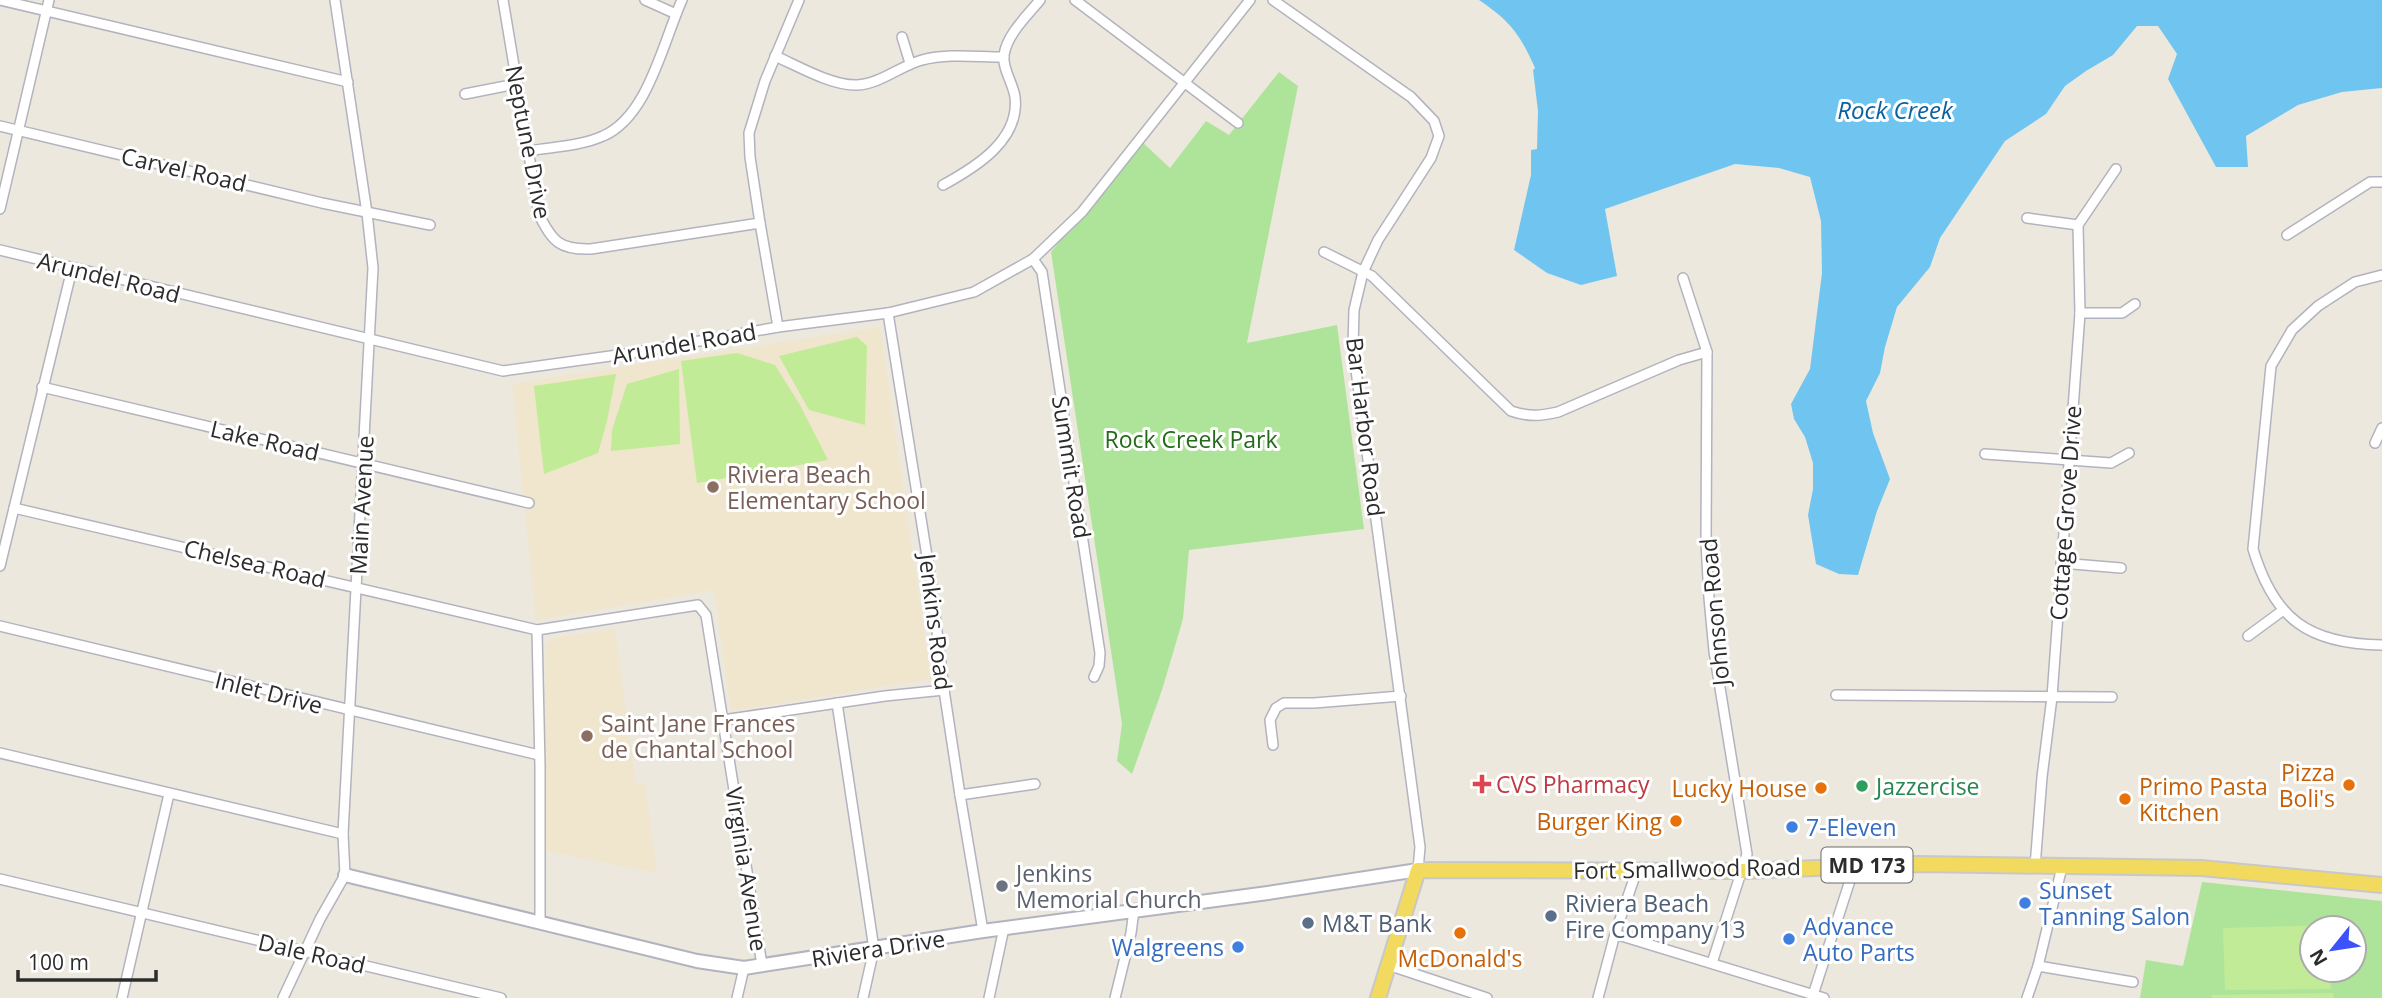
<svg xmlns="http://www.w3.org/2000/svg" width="2382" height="998" font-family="'Open Sans',sans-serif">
	<rect width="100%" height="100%" fill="#ede8de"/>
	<g fill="#efe6cd">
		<path d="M880,327L931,679L731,711L714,590L536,620L512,384Z"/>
		<path d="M615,629L636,783H645L657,873L546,851L545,645L552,638Z"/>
	</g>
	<g fill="#aee49a" fill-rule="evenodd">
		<path d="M1279,72L1298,86L1247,343L1337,325L1364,529L1189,550L1183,619L1162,690L1132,774L1117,761L1122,724L1051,252L1141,141L1170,168L1206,121L1229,135Z"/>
		<path d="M2202,882L2382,901V998H2140L2146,960L2183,966ZM2312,928H2354V970H2312Z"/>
	</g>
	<g fill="#c1eb96">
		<path d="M857,337L867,346L865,425L809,410L779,356Z"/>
		<path d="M737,353L775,365L800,405L828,460L697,483L681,361Z"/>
		<path d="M679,369L680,444L611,451L612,430L627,384Z"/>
		<path d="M616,374L607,421L598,453L544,474L534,386Z"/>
		<path d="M2329,925V928H2312V970H2330L2331,989L2225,990L2223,928Z"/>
		<path d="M2333,993L2334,998H2212V995Z"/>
	</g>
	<path fill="#70c5f0" d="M1479,0H2382V88L2342,92L2298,105L2246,136L2248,167H2216L2168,79L2177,54L2158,26H2137L2113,55L2086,71L2065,86L2046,114L2005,141L1940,238L1930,267L1897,307L1885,347L1880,373L1866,401L1873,433L1890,479L1877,511L1858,575L1839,574L1816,564L1808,515L1813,489V463L1805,437L1794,419L1791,404L1810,369L1822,273L1821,221L1810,177L1779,168L1735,164L1605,209L1617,276L1581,285L1547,273L1514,250L1531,175V150L1537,149L1538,111L1533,70L1535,68C1520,34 1510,21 1479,0Z"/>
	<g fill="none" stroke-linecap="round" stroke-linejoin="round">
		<g stroke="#b2b3bf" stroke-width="12">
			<g id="street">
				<path d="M0,0L348,82"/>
				<path d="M503,0L539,215C553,242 560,250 591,249L760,223"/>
				<path d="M645,0L676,14"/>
				<path d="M1075,0L1238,123"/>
				<path d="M1273,0L1411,97L1434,121L1439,136L1431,158L1378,240L1363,272L1354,310L1353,348L1420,847L1418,870"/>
				<path d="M902,37L910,63"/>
				<path d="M775,56C798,66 832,86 857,85C880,84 900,66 922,60C948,53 977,57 1004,57"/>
				<path d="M465,94L516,84"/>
				<path d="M0,126L322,203L430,225"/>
				<path d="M529,151C552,147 581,146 603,136C648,117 663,42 682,0"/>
				<path d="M943,185C976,167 1020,140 1015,97C1013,83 1002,68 1004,55C1007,34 1028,15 1040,0"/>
				<path d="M0,209L49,0"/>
				<path d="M2027,218L2078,225"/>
				<path d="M2287,235L2370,182H2382"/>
				<path d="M0,250L503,371L632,353L778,327L888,313L974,292L1033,259L1082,212L1250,0"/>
				<path d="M1324,252L1372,276L1511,411C1529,417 1541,416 1558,412L1679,360L1707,352"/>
				<path d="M1033,259L1042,272L1100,653L1099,666L1094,677"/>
				<path d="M2382,275L2355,282L2318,306L2292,330L2271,366L2253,549C2274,619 2308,644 2382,645"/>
				<path d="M1683,278L1707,352L1706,542L1709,598L1714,651L1747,854L1712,963"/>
				<path d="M888,313L931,581L944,690L960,795L983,931"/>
				<path d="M2080,313H2122L2135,304"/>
				<path d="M778,327L760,223L750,157L749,133L765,81L799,0"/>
				<path d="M42,387L529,503"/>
				<path d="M2375,443L2382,428"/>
				<path d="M1985,454L2111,463L2129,453"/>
				<path d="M14,508L537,630L698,605L706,615L762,965"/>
				<path d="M2061,563L2121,568"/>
				<path d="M0,566L72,269"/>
				<path d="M0,626L539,755"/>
				<path d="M537,630L540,766V921"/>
				<path d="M2248,636L2282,611"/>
				<path d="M1836,695L2112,697"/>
				<path d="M837,703L874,949L863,998"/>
				<path d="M723,720L885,696L944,690"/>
				<path d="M1273,745L1270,720L1276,708L1284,703H1314L1401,696"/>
				<path d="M0,753L343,834"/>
				<path d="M960,795L1035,784"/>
				<path d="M2035,867L2042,777L2052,697L2080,313L2078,225L2116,169"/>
				<path d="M0,879L501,998"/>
				<path d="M1615,934L1824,998"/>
				<path d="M1388,965L1487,998"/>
				<path d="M2038,966L2133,982"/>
				<path d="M122,998L169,794"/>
				<path d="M283,998L320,919L345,875L343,834L373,268L367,213L335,0"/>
				<path d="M737,998L744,968"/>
				<path d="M989,998L1004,928"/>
				<path d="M1115,998L1131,933L1134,910"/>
				<path d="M1598,998L1615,934L1637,870"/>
				<path d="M1812,998L1855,865"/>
				<path d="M2027,998L2038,966L2062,867"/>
			</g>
		</g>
		<g stroke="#b2b3bf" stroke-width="16">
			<path id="secondary" d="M345,875L697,961L744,968L983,931L1268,893L1418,870"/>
		</g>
		<g stroke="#c8c8c8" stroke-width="18">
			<path id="primary" d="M1378,998L1418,870L1743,871L1918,864L2201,868L2382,885"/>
		</g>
		<use href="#street" stroke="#fff" stroke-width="9"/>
		<use href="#secondary" stroke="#fff" stroke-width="12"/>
		<use href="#primary" stroke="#f2da5e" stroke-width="14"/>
	</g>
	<g fill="#8d6e63" stroke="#fff" stroke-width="2.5">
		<circle cx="713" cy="487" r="7"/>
		<circle cx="587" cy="736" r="7"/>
	</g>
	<path fill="#e0444e" stroke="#fff" stroke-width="2.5" d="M1478.5 773.5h7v7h7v7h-7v7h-7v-7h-7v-7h7z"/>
	<g fill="#e8710a" stroke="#fff" stroke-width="2.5">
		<circle cx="2349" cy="785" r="7"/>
		<circle cx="1821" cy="788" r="7"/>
		<circle cx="2125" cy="799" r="7"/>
		<circle cx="1676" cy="821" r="7"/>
		<circle cx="1460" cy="933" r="7"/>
	</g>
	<circle fill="#2e9e5b" stroke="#fff" stroke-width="2.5" cx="1862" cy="786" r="7"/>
	<g fill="#3f7fe0" stroke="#fff" stroke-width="2.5">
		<circle cx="1792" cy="827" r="7"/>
		<circle cx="2025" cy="903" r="7"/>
		<circle cx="1789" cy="939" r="7"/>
		<circle cx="1238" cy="947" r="7"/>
	</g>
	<circle fill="#6b7280" stroke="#fff" stroke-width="2.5" cx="1002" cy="886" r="7"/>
	<g fill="#5c6f8a" stroke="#fff" stroke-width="2.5">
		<circle cx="1551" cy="916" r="7"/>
		<circle cx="1308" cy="923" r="7"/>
	</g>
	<g text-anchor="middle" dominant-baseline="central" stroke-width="6" stroke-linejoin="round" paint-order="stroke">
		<rect fill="#fff" stroke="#6b6b6b" stroke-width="2" x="1821.5" y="847.5" width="91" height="35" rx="5"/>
		<g font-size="21" font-weight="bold" fill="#2c2c2c">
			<text x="1867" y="865">MD 173</text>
		</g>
		<g font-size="23" fill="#2c2c2c" stroke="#fff">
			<text transform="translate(529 142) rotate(79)">Neptune Drive</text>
			<text transform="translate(184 169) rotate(13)">Carvel Road</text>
			<text transform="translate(109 277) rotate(14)">Arundel Road</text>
			<text transform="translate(684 343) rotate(-10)">Arundel Road</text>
			<text transform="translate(1366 427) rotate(83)">Bar Harbor Road</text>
			<text transform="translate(265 440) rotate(13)">Lake Road</text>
			<text transform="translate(1072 467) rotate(81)">Summit Road</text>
			<text transform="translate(361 505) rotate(-87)">Main Avenue</text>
			<text transform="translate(2065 513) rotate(-86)">Cottage Grove Drive</text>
			<text transform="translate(255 563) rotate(13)">Chelsea Road</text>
			<text transform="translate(1714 612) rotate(-95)">Johnson Road</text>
			<text transform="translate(936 622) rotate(83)">Jenkins Road</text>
			<text transform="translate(269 692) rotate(14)">Inlet Drive</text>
			<text transform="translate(1687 868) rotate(-1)">Fort Smallwood Road</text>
			<text transform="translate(747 869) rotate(81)">Virginia Avenue</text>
			<text transform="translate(878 948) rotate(-9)">Riviera Drive</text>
			<text transform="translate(312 953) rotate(13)">Dale Road</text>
		</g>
		<g font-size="23" fill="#256a1a" stroke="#fff">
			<text x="1191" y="439">Rock Creek Park</text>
		</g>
		<g font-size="23" fill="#785e54" stroke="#fff" text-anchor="start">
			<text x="727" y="474">Riviera Beach<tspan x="727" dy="26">Elementary School</tspan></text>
			<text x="601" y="723">Saint Jane Frances<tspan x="601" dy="26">de Chantal School</tspan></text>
		</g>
		<g font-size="23" fill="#c56008" stroke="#fff" text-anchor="end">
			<text x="2335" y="772">Pizza<tspan x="2335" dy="26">Boli's</tspan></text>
			<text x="2139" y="786" text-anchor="start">Primo Pasta<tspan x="2139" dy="26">Kitchen</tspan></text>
			<text x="1807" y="788">Lucky House</text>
			<text x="1662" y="821">Burger King</text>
			<text x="1460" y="958" text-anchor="middle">McDonald's</text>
		</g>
		<g font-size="23" fill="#be3a42" stroke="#fff" text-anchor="start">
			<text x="1496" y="784">CVS Pharmacy</text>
		</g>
		<g font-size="23" fill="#27864d" stroke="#fff" text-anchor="start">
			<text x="1876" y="786">Jazzercise</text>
		</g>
		<g font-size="23" fill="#366cbe" stroke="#fff" text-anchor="start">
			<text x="1806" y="827">7-Eleven</text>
			<text x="2039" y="890">Sunset<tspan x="2039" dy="26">Tanning Salon</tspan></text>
			<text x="1803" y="926">Advance<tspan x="1803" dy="26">Auto Parts</tspan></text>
			<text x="1224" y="947" text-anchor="end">Walgreens</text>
		</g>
		<g font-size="23" fill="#5b616d" stroke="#fff" text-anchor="start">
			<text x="1016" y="873">Jenkins<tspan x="1016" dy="26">Memorial Church</tspan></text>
		</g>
		<g font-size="23" fill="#4e5e75" stroke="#fff" text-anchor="start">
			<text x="1565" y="903">Riviera Beach<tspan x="1565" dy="26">Fire Company 13</tspan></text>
			<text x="1322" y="923">M&amp;T Bank</text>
		</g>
		<g font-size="24" font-style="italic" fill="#0c629f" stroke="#fff">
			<text x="1895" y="109">Rock Creek</text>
		</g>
	</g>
	<g transform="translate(2333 949) rotate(240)"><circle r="33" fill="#ffffff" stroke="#ababab" stroke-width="2"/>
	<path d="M0-5L12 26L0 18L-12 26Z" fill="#3d52fb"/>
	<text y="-10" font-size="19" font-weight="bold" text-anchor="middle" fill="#2c2c2c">N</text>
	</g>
	<path d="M18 970v10h138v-10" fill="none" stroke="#2c2c2c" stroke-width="3.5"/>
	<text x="28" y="970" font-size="21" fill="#2c2c2c" stroke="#ffffff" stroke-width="5" paint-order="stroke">100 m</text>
</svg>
